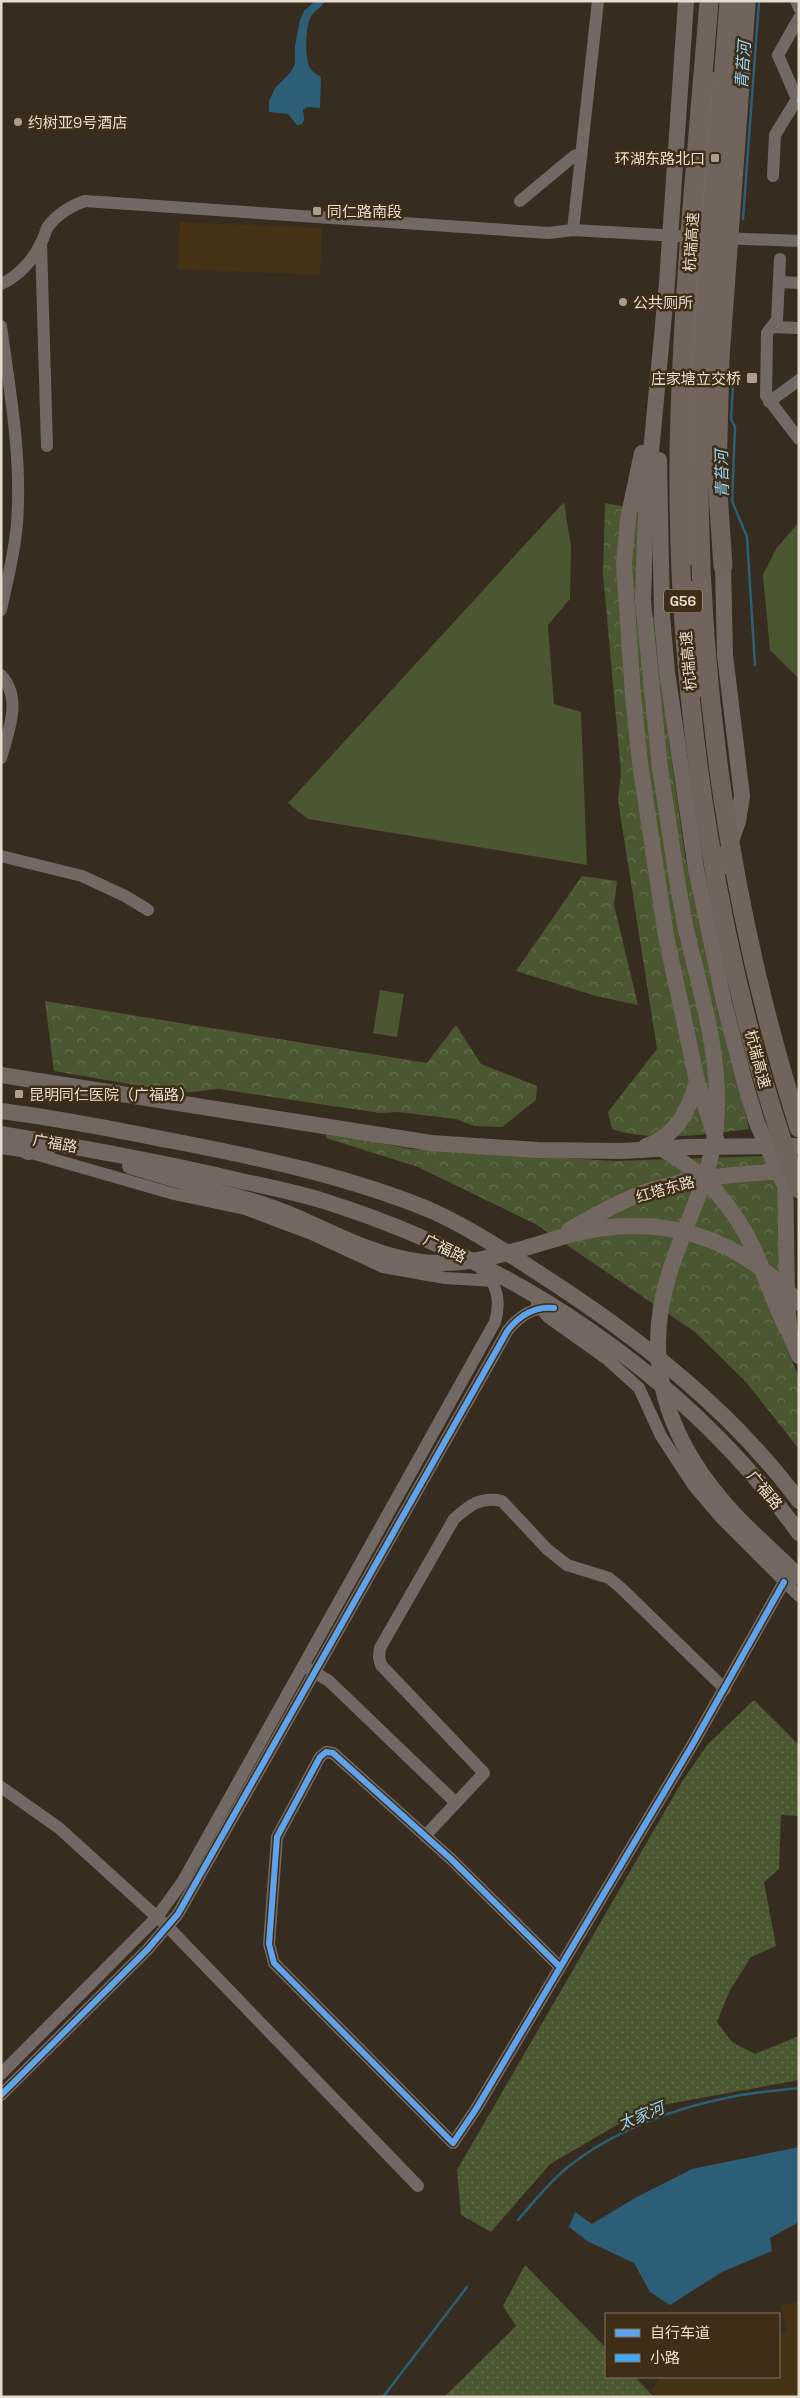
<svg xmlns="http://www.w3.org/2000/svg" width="800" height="2398" font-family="'Space Grotesk','Noto Sans SC',sans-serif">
	<defs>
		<pattern id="forest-crowns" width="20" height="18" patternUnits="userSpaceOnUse" patternTransform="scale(1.25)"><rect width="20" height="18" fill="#4b5730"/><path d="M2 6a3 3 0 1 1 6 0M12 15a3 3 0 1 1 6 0" fill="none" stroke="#656f4d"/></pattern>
		<pattern id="garden-dots" width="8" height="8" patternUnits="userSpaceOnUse" patternTransform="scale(1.25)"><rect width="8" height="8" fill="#4b5730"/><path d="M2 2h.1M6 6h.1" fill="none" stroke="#656f4d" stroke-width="1.8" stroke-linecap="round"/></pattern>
	</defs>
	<rect width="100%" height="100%" fill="#362d20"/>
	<g fill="#463316">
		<path d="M180,222L322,228L320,275L178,269Z"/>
		<path d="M799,2301V2397H657L651,2391L662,2377H779V2334L787,2331L781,2306Z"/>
	</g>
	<g fill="#4b5730">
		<path d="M564,502L571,546L570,599L548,625L554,704L581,712L587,865L308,819L288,803Z"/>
		<path d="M799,522V679L770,650L763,575L776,549Z"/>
		<path d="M380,990L404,994L397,1037L373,1033Z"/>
	</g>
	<g fill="url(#forest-crowns)">
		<path d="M605,503L637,509L643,617H655L669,742L685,855L718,1013L735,1065L749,1129C706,1134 654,1143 612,1129L608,1112L657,1049L618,800L621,773L603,573Z"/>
		<path d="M582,876L617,881L614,905L638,1005L596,996L516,971Z"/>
		<path d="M45,1001L427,1063L456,1025L481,1064L537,1086L536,1100L502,1127L474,1126L456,1119L398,1112L380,1113L219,1089L182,1093L54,1071Z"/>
		<path d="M327,1132L410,1149L615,1161L766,1156L781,1191V1258L774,1317L799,1378V1449L746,1382L695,1332L537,1225L418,1167L326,1138Z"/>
	</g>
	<g fill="url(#garden-dots)">
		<path d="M754,1700L798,1744L799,1816L781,1815L779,1869L764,1882L776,1946L751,1957L729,1992L717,2022L732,2042L755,2054L799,2036V2080L646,2108L550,2164L491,2232L461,2215L457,2170L683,1780L708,1744Z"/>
		<path d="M525,2265L606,2348V2377H635L654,2397H444L516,2326L503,2306Z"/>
	</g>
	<g fill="#2c5f77">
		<path d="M315,1H325C322,8 316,9 312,15C305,24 305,56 309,66C311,71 316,74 321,77L320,108L307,107L303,110L304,120L302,124L297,125L288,114L269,112V101L275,88L290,73L295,64V46L300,20L304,11Z"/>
		<path d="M799,2147V2222L770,2238L772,2251L722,2272L670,2305L650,2292L634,2263L587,2241L569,2227L575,2212L592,2224L635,2198L692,2169Z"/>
	</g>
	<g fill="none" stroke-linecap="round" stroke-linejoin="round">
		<g stroke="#2c5f77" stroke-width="2.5">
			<path d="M743,219L759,1"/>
			<path d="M734,370L731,419L735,427L732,501L747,537L755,665"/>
			<path d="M518,2220C534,2202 549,2182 568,2167C613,2131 674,2108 731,2097C753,2092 776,2091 799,2088"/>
			<path d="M383,2397L467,2287"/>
		</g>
		<g stroke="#726965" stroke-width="12">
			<path d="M796,1L799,8"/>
			<path d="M773,176L775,135L797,99L778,55L799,18"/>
			<path d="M520,201L574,156L581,154"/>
			<path d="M573,230L598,1"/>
			<path d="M721,238L799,241"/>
			<path d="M41,243L47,446"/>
			<path d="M780,259L777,320L767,333L766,396L799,439"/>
			<path d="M779,282L799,283"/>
			<path d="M1,284C19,276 33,260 41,243C44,238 45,233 47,228C56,215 71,206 85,201L549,233L573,230L696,237"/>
			<path d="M1,326C10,392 22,457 17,523C15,552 7,581 1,610"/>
			<path d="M772,327L799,328"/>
			<path d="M769,402L799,380"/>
			<path d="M1,675C23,699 8,732 1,758"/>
			<path d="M1,856L82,876L125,896L148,910"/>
			<path d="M1,1148L28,1152L174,1194L245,1209L314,1235L383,1267L445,1278L495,1281"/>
			<path d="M537,1304L548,1317L607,1359L639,1388L661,1436L693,1485L722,1519L799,1596"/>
			<path d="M309,1669L329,1681L456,1803"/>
			<path d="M1,1787L59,1828L168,1927L418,2186"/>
			<path d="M425,1836L484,1773L381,1665L379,1657L380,1648L454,1519C469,1506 480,1496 502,1501L547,1549L567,1565L609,1578L621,1588L725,1689"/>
			<path d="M560,1967L451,1859L333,1753L326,1752L320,1757L277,1837L269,1944L274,1963L453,2143L476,2109L694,1742L784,1582"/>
			<path d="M1,2074L157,1917L183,1881L495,1322C501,1301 498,1284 481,1269"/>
			<path d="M1,2095L147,1950L178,1914L508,1330C520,1315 534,1306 554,1308"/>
		</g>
		<g stroke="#736861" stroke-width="16">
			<path d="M642,453L628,519L624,564L633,695L640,763L666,936L697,1081L717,1142"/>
			<path d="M659,460L662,616L667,672L696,869L724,1003L745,1083L757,1123L782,1180"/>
			<path d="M692,557L690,411L712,80"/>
			<path d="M693,589L699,689"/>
			<path d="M722,867L738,821L742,796L725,655L723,566"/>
			<path d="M678,886L660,768L643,601L646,505L667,283L686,1"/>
			<path d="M686,930C701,993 722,1059 716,1124"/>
			<path d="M1,1075L431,1143L538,1150L623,1151L687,1147L799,1146"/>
			<path d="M1,1111C59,1118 116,1130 173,1141C261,1158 347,1176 430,1210C468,1227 503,1250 537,1272C635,1335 729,1407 799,1501"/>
			<path d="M1,1134C82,1148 162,1162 241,1181C270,1187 299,1193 327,1202C512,1261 684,1374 799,1533"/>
			<path d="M3,1139L28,1152L52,1145"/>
			<path d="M646,1146C677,1136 689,1110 697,1081"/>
			<path d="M662,1149C703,1171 736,1209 755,1252C766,1277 774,1304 787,1329"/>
			<path d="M785,1157L787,1302L790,1335L799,1356"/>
			<path d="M130,1166L218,1192"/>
		</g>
		<path stroke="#70645c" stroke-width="19" d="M720,358L717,478L723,566"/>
		<g stroke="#736861" stroke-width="16">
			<path d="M678,886L686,930"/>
			<path d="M716,1128C709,1183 686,1220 670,1271C639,1366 670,1446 736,1516C756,1537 779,1556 799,1577"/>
			<path d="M218,1192C244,1198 269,1205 294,1216C336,1234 375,1256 421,1262C474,1268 519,1249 569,1235C657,1211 738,1235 799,1303"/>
			<path d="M569,1230C597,1215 624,1198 655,1189C701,1175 751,1174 799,1170"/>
		</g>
		<g stroke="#70645c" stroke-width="19">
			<path d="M709,1C697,153 681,307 679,459C677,697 717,966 799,1189"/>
			<path d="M729,1C723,81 717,161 711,241C706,315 700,389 699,463C698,687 731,915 799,1128"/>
			<path d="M720,358L746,4"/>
		</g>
		<path stroke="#3fa9f5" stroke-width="5" stroke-dasharray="10 5" stroke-linecap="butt" d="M797,99L799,100"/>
		<g stroke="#3f2e17" stroke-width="9">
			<g id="cycleway">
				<path d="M560,1967L451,1859L333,1753L326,1752L320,1757L277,1837L269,1944L274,1963L453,2143L476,2109L694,1742L784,1582"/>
				<path d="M1,2095L147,1950L178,1914L508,1330C520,1315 534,1306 554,1308"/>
			</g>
		</g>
		<use href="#cycleway" stroke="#60a3ed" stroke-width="6"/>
	</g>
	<g fill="#a89f91" stroke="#3f2e17" stroke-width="2">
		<circle cx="18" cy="122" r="5"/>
		<rect x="710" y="153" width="10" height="10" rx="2.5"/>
		<rect x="312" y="206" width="10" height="10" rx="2.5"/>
		<circle cx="623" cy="302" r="5"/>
		<rect x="746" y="372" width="12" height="12" rx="2.5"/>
		<rect x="14" y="1089" width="10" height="10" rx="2.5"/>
	</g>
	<g text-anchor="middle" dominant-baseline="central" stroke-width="5" stroke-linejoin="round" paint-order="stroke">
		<rect fill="#3f2e17" stroke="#b4a897" stroke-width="1" x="664" y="589.5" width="38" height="23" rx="4"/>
		<g font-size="14" font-weight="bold" fill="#e6dcce">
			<text x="683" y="601">G56</text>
		</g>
		<g font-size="15" fill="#e6dcce" stroke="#3f2e17" text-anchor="start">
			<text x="28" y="122">约树亚9号酒店</text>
			<text x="705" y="158" text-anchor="end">环湖东路北口</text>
			<text x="327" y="211">同仁路南段</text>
			<text x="633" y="302">公共厕所</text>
			<text x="741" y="378" text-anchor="end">庄家塘立交桥</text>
			<text x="29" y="1094">昆明同仁医院（广福路）</text>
		</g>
		<g font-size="15" fill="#e6dcce" stroke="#3f2e17">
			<text transform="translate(691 242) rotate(-86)">杭瑞高速</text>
			<text transform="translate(688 661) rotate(-95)">杭瑞高速</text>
			<text transform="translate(758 1059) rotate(75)">杭瑞高速</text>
			<text transform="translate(55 1143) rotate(10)">广福路</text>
			<text transform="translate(665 1189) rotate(-16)">红塔东路</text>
			<text transform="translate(445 1248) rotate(26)">广福路</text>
			<text transform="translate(765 1490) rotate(50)">广福路</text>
		</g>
		<g font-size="16" font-style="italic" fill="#94d6fa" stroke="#3f2e17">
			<text transform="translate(743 65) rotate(-86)">青苔河</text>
			<text transform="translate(722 474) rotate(-91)">青苔河</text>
			<text transform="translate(641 2116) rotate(-22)">太家河</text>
		</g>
	</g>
	<rect width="800" height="2398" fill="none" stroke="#e6dcce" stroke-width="5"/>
	<rect x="605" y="2313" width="175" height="65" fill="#3f2e17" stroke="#827460"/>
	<rect x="615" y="2329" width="25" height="8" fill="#60a3ed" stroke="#827460"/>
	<text x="650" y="2338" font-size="15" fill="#e6dcce">自行车道</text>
	<rect x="615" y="2354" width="25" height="8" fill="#3fa9f5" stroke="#827460"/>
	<text x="650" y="2363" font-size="15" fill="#e6dcce">小路</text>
</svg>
